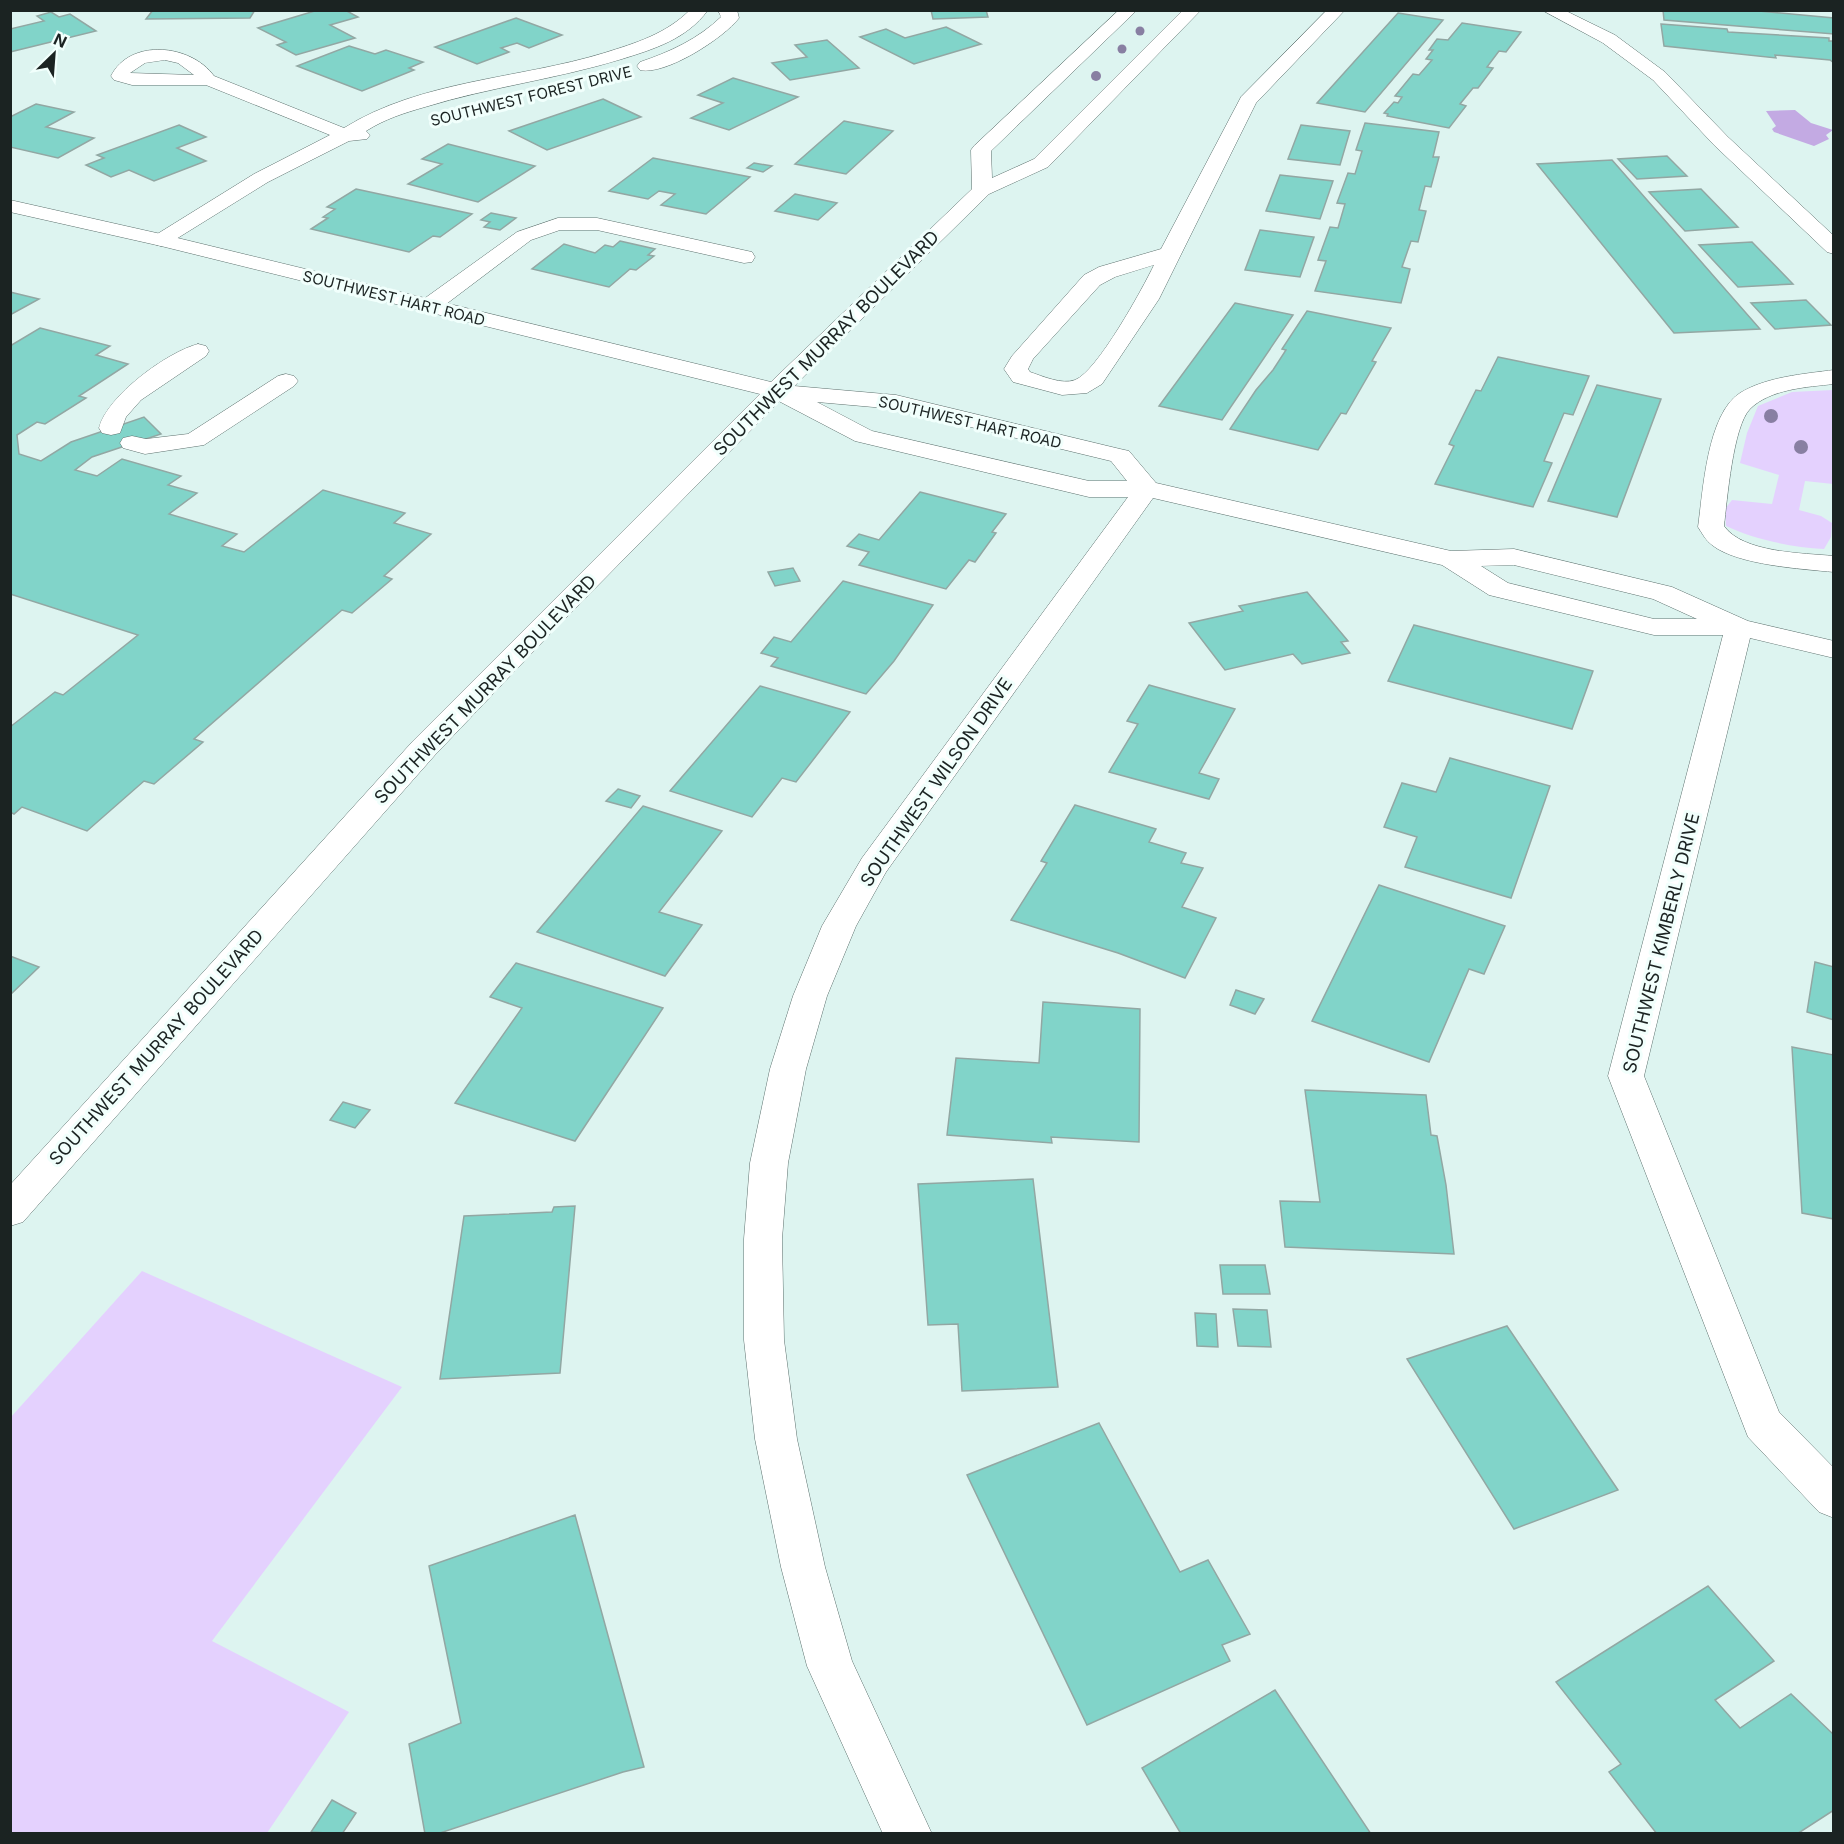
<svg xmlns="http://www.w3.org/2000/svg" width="1844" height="1844" font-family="Inter,sans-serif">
	<rect width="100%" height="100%" fill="#ddf4f0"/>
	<g fill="#e4d1fe">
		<path d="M1833,390V484L1805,481L1799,510L1821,516L1832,523L1831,537L1824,549C1791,547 1756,540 1726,526L1725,509L1732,500L1772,504L1779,475L1740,463L1747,433L1758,406L1792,392Z"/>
		<path d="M142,1271L402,1387L212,1641L349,1712L267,1833H11V1417Z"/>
	</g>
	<path fill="#c3aae3" d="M1795,110L1811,123L1833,130L1826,135L1829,139L1814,146L1774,132L1772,129L1776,126L1766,111Z"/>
	<g fill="#81d4c9" stroke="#92a7a3" stroke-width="1.5">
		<path d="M153,10H255L250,18L146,19Z"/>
		<path d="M318,10H345L358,17L330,25L355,38L296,55L277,45L286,42L258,28Z"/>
		<path d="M931,10H986L988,17L933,19Z"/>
		<path d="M1663,10H1748L1834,18V34L1664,20Z"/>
		<path d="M51,12L59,17L70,14L96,31L10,52V29L44,21L37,16Z"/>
		<path d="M1398,13L1443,20L1365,112L1317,103Z"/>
		<path d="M516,18L562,35L529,48L517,43L501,48L509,52L477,64L435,47Z"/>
		<path d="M1462,23L1521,32L1506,52L1499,51L1487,67L1493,68L1478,88H1473L1460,104L1466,106L1449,128L1387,116L1388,114L1384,113L1394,102L1398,103L1402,97L1395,96L1413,74L1419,75L1432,60L1426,59L1433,50H1429L1437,39L1448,40Z"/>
		<path d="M1661,24L1727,29L1728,32L1829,38V41H1834V63L1830,60L1775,55L1776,58L1664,46Z"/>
		<path d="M946,27L981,44L914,64L860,37L886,29L905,38Z"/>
		<path d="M827,40L859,68L790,80L772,63L807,57L795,45Z"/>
		<path d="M349,46L375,54L386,50L423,62L409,68L414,70L362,91L297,66Z"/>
		<path d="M733,78L798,97L729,130L691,118L723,103L698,95Z"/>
		<path d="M603,99L641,117L547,150L509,131Z"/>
		<path d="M36,104L74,112L46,127L94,138L58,158L10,147V117Z"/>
		<path d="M844,121L893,131L846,174L795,164Z"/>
		<path d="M1365,123L1439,132L1433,157H1439L1431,187L1425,186L1419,210L1426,211L1418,242L1411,241L1402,267L1410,269L1401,303L1315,291L1326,261L1318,260L1330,227L1338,228L1345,204L1337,203L1348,173L1355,174L1362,151L1356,150Z"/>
		<path d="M179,125L206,137L177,148L206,161L154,181L129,170L111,177L86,165L104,158L97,155Z"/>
		<path d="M1301,125L1350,131L1340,165L1288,159Z"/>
		<path d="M448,144L535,166L478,202L408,184L442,164L422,159Z"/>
		<path d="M1667,156L1687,176L1637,179L1618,159Z"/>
		<path d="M653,158L750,177L706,214L661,205L675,194L659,191L648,199L609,191Z"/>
		<path d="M1612,160L1760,329L1674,333L1537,164Z"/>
		<path d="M754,163L772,166L763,172L747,168Z"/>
		<path d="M1280,175L1333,181L1320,219L1266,211Z"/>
		<path d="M356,189L472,214L440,237L433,236L409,252L311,229L328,218L323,217L335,209L327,207Z"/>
		<path d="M1701,189L1738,227L1685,231L1649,192Z"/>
		<path d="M795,194L837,203L818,220L775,211Z"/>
		<path d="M491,213L516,218L500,230L484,227L490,222L481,220Z"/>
		<path d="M1260,230L1314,237L1300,277L1245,270Z"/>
		<path d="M620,241L655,249L648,255L654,256L636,270L630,269L609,287L532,269L564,244L595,253L605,245L613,247Z"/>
		<path d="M1752,242L1793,284L1738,287L1699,245Z"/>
		<path d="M10,292L39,299L10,315Z"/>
		<path d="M1806,300L1831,325L1775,329L1751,303Z"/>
		<path d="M1235,303L1293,315L1222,420L1159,406Z"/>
		<path d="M1307,311L1391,328L1372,361L1376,362L1346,414L1341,413L1318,450L1230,429L1256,390L1273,370L1286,350L1282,349Z"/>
		<path d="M40,328L110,346L96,355L128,364L79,396L86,398L45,424L37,422L17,435L19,454L41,461L71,442L144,417L161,434L92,457L75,470L97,476L122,459L181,476L168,485L197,493L169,514L237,534L222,546L244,552L323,490L405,513L394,523L431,534L384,576L392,579L352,613L342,610L194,739L203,742L154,784L144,781L87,831L22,807L14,814L10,812V727L55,692L63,695L138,635L10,594V346Z"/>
		<path d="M1498,357L1589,376L1573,415L1564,413L1544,461L1552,463L1533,507L1435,484L1454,446L1449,444L1476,390L1481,391Z"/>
		<path d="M1597,385L1661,399L1617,517L1548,501Z"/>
		<path d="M920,492L1006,514L992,532L996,533L975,562L969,560L946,589L859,565L869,552L847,546L859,534L879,540Z"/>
		<path d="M793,568L800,581L775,586L768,572Z"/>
		<path d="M843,581L933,605L894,661L866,694L771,666L778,658L761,653L774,637L791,642Z"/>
		<path d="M1307,592L1348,641L1341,642L1350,653L1302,664L1293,654L1225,670L1189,623L1243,611L1239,606Z"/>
		<path d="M1414,625L1593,671L1572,729L1388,681Z"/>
		<path d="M1149,685L1235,709L1199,773L1219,779L1209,799L1109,772L1138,724L1127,721Z"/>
		<path d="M760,686L850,712L796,782L782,778L752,817L670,791Z"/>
		<path d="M1450,758L1550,786L1511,898L1405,867L1417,837L1384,827L1402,783L1436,792Z"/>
		<path d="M618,789L640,796L631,808L606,801Z"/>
		<path d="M1075,805L1156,829L1149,842L1186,853L1181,863L1203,868L1182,907L1216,918L1185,978L1118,953L1011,920L1047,863L1041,861Z"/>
		<path d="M643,806L722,831L659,912L702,925L665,976L537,932Z"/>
		<path d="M1379,885L1505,926L1484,974L1469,969L1429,1062L1312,1021Z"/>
		<path d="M10,956L39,967L10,995Z"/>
		<path d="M1815,962L1834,967V1020L1807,1012Z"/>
		<path d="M516,963L663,1008L575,1141L455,1103L522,1008L490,997Z"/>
		<path d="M1236,990L1264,999L1255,1014L1230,1005Z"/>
		<path d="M1043,1002L1140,1009L1139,1142L1051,1137L1052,1143L947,1135L956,1058L1039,1063Z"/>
		<path d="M1792,1047L1834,1055V1219L1802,1213Z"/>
		<path d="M1305,1090L1426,1095L1431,1135L1437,1136L1446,1185L1454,1254L1285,1247L1280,1201L1320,1202Z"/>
		<path d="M343,1102L370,1110L355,1128L330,1120Z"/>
		<path d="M1033,1179L1058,1387L962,1391L958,1324L928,1325L918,1184Z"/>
		<path d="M575,1206L560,1373L440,1379L464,1216L552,1212L554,1207Z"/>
		<path d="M1220,1265H1265L1270,1294H1223Z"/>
		<path d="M1233,1309L1267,1310L1271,1347L1238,1346Z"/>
		<path d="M1195,1313L1216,1314L1218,1347L1197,1346Z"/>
		<path d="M1507,1326L1618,1490L1514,1529L1407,1359Z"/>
		<path d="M1099,1423L1180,1572L1208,1560L1250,1634L1222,1645L1230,1661L1087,1725L967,1475Z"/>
		<path d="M575,1515L644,1767L623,1772L437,1834H425L409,1744L461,1723L429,1566Z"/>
		<path d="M1708,1586L1774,1661L1715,1700L1740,1728L1791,1694L1834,1735V1810L1797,1834H1657L1609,1772L1621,1764L1556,1682Z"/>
		<path d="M1275,1690L1371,1834H1181L1142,1768Z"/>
		<path d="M332,1800L356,1813L342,1834L311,1832Z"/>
	</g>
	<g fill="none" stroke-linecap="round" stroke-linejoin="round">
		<g stroke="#5d716e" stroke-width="1">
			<g id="minor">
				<path d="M690,10H708C687,39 654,49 622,59C557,79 490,87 425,107C404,113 385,119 366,131L370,135L367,139L349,141L268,182L168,244L161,246L154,244L150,240L154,236L254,174L330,135L206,85H132L114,80L111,76C130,38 191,44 214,76L344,128C421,80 519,79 604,53C636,43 666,34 690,10ZM165,60L178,63L194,75L130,73L145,63Z"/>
				<path d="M718,10H737L739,18C724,38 665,76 640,70L637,66L640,62C670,52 698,39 721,17Z"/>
				<path d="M1327,10H1345L1256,103L1159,299L1102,384L1087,393L1062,395L1013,382L1004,369L1012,356L1084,275L1099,267L1161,249L1241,97ZM1154,265C1143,288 1097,372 1075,380C1062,385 1042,376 1030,372L1028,369L1033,359L1100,285L1115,277Z"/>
				<path d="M1542,10H1564L1615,35L1665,72L1728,137L1834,236V254L1827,252L1714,145L1653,80L1603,43Z"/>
				<path d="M558,218H597L752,252L755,257L752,262L744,263L597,230H560L531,240L437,311L429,313L421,311L418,306L421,301L517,232Z"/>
				<path d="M198,344L206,346L209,351L206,356L141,400L126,417L120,433L111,435L102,433L99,428C107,396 167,352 198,344Z"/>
				<path d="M1834,370V384C1807,387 1770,389 1750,409C1733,426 1727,501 1724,526C1743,553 1803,553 1834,556V572C1802,569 1737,565 1712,545C1706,541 1702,533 1698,527C1703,491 1707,414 1740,393C1766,377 1803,374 1834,370Z"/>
				<path d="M286,374L294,376L298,381L294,386L204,445L145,454L123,448L120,443L123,438L132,436L146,439L188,434L278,376Z"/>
				<path d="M777,384L788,387L794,386L896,395L1120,449L1129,451L1156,483L1451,551L1514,549L1672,587L1748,621L1834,641V658L1750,638L1644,1076L1779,1412L1834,1468V1518L1819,1512L1748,1437L1608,1076L1723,635H1654L1489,595L1442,565L1153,498L886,872L856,926L827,996L806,1069L788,1163L782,1239L784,1340L797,1439L825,1567L852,1661L932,1834H883L807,1666L781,1567L755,1439L744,1340V1239L750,1163L770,1069L793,996L822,926L862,858L1128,497H1089L855,441L769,396L765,391L769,386ZM817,402L896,409L1111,461L1127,481H1089L872,431ZM1514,565L1653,599L1697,619H1654L1508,583L1481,566Z"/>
			</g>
		</g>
		<g stroke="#5d716e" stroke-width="1">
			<path id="major" d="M1119,10H1137L991,151L992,178L1034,159L1183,10H1201L1048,167L989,194L824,356L550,634L435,755L23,1222L10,1226V1185L413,741L760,394L161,246L10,212V200L161,234L771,382L972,189L971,150L974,146Z"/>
		</g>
		<use href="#minor" fill="#fff" fill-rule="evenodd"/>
		<use href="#major" fill="#fff" fill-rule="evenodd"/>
	</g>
	<g fill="#887fa2">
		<circle cx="1140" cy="31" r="4.5"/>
		<circle cx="1122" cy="49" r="4.5"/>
		<circle cx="1096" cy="76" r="5"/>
		<circle cx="1771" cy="416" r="7"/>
		<circle cx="1801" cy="447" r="7"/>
	</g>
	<g text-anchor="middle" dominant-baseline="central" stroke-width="6" stroke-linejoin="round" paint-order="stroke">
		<g font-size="15" fill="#1b2322" stroke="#f1fffc">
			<text transform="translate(531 96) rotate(-14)">SOUTHWEST FOREST DRIVE</text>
			<text transform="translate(394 298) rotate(14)">SOUTHWEST HART ROAD</text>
			<text transform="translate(970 422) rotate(13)">SOUTHWEST HART ROAD</text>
		</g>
		<g font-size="18" fill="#1b2322" stroke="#f1fffc">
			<text transform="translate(826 343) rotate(-45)">SOUTHWEST MURRAY BOULEVARD</text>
			<text transform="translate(485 689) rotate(-46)">SOUTHWEST MURRAY BOULEVARD</text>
			<text transform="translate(936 782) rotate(-55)">SOUTHWEST WILSON DRIVE</text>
			<text transform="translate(1661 943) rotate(-76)">SOUTHWEST KIMBERLY DRIVE</text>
			<text transform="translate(156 1047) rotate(-48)">SOUTHWEST MURRAY BOULEVARD</text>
		</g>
	</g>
	<rect width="1844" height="1844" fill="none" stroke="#1b2322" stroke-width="24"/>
	<g transform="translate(54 54) rotate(25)" stroke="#f1fffc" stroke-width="4.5" paint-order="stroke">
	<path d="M0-4.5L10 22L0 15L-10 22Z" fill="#1b2322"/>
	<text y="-9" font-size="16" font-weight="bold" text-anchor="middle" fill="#1b2322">N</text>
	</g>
</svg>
